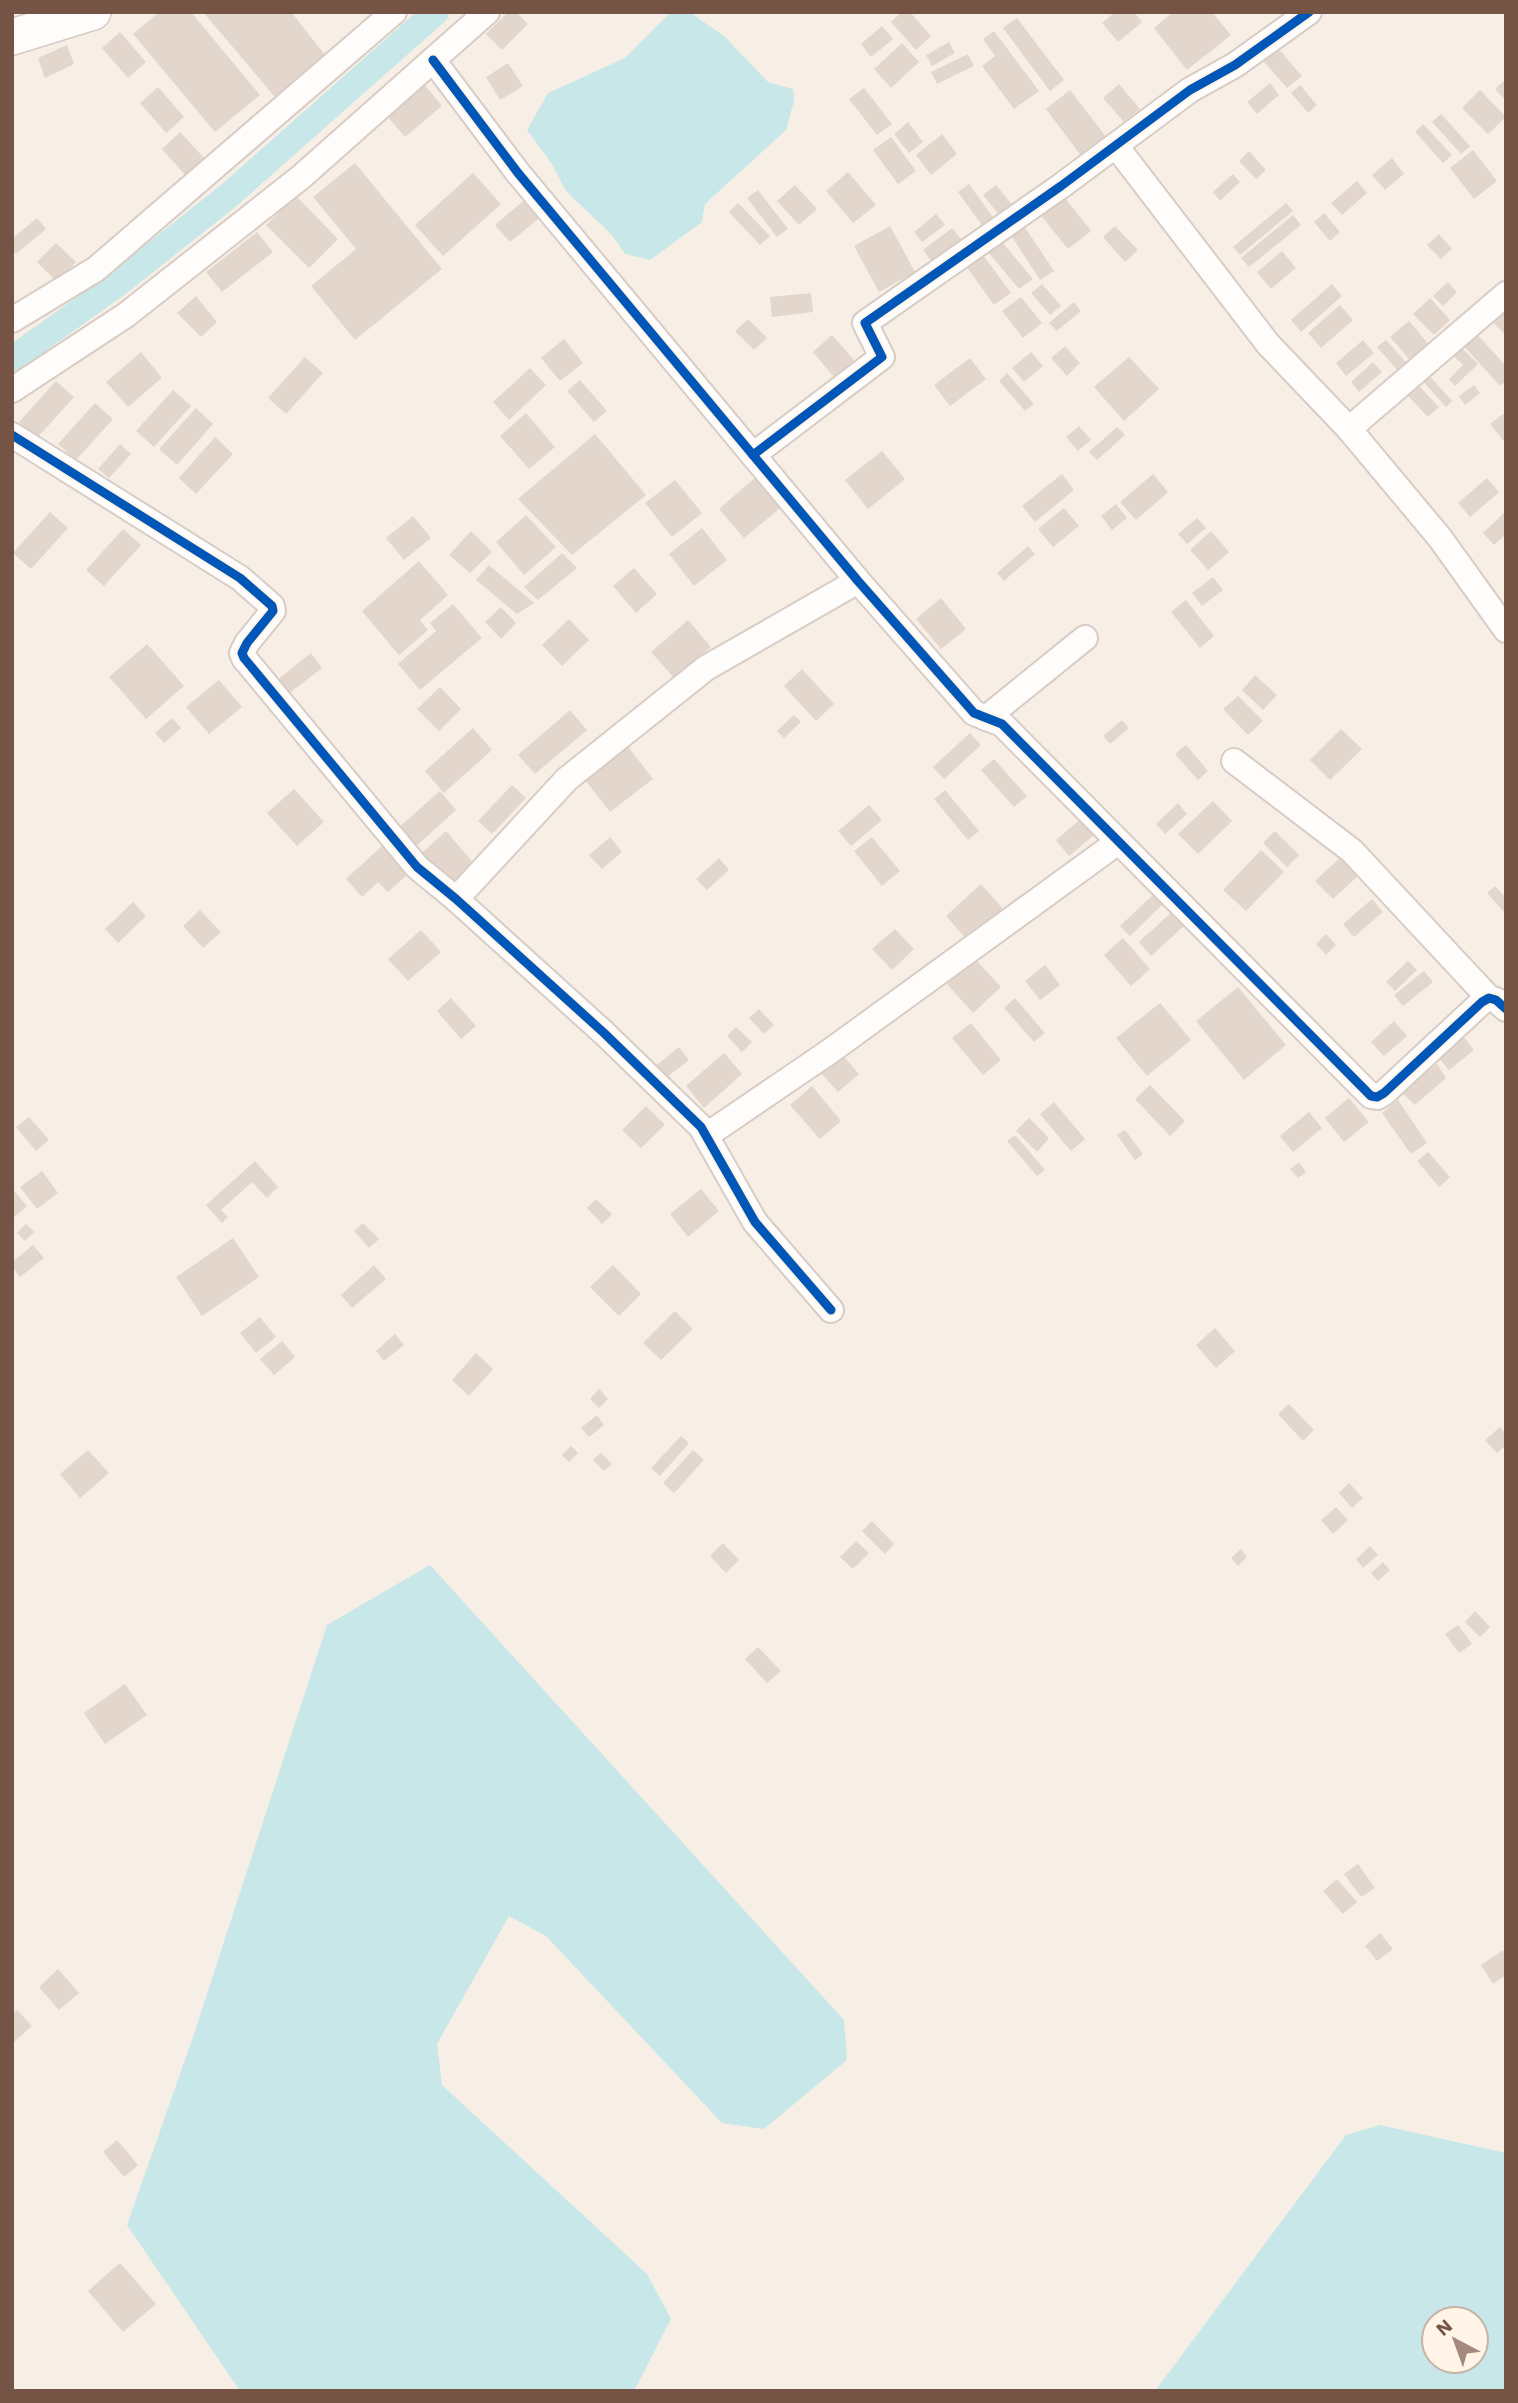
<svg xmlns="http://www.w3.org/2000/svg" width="1518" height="2403" font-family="'Work Sans',sans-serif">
	<rect width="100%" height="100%" fill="#f7efe6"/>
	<g fill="#c7e7e8" fill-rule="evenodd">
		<path d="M671,12H689L724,36L768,82L793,89L794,101L786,130L705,204L702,222L650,260L625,254L612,235L566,191L552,164L527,130L548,93L625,58Z"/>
		<path d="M430,1565L844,2020L847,2060L764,2129L722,2123L546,1936L509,1916L437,2044L442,2085L647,2274L671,2319L634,2391H240L127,2225L194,2034L327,1625Z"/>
		<path d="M1380,2125L1506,2153V2391H1155L1346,2135ZM1434,2319H1476V2361H1434Z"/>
	</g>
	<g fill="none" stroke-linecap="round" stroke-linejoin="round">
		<path stroke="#c7e7e8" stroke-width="26" d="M12,359L116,285L227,197L436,12"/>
	</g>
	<g fill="#e3d6cd">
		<path d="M159,12H191L260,95L215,132L133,34Z"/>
		<path d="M203,12H291L325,55L275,97Z"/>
		<path d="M508,12H516L528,24L502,50L486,34Z"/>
		<path d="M902,12H910L931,36L916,50L891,22Z"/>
		<path d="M1115,12H1134L1142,22L1118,42L1102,23Z"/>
		<path d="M1173,12H1212L1231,35L1187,70L1154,28Z"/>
		<path d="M1017,18L1064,80L1050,91L1003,28Z"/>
		<path d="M882,26L893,39L871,57L861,44Z"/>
		<path d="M994,31L1039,91L1014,109L982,66L995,56L983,39Z"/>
		<path d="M120,32L146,62L128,78L102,48Z"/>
		<path d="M1271,40L1302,76L1287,88L1256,53Z"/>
		<path d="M949,42L955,53L932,66L926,55Z"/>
		<path d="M902,43L919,62L891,88L874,69Z"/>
		<path d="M67,45L74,64L45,78L38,58Z"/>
		<path d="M968,54L974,66L937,84L931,72Z"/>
		<path d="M508,63L523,86L500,100L486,77Z"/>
		<path d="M1506,79V101L1495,89Z"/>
		<path d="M1270,83L1279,95L1257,114L1247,102Z"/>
		<path d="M424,84L442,106L405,137L387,116Z"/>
		<path d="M1119,84L1140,109L1124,122L1103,98Z"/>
		<path d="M1300,85L1317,105L1308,113L1291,93Z"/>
		<path d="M158,87L184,117L166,133L140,103Z"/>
		<path d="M864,88L892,124L877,135L849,99Z"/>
		<path d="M1070,90L1107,138L1082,157L1046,109Z"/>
		<path d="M1480,90L1506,117L1488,134L1462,108Z"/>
		<path d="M1441,114L1470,146L1461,154L1432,122Z"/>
		<path d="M908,122L923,142L909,153L894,134Z"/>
		<path d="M1423,124L1452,155L1443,163L1415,132Z"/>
		<path d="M180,132L205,159L186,176L162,149Z"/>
		<path d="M942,134L957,154L931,175L916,155Z"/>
		<path d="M891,137L916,171L898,184L873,150Z"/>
		<path d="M1473,150L1497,181L1474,199L1450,168Z"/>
		<path d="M1249,151L1266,170L1256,179L1239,161Z"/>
		<path d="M1392,158L1404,174L1385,190L1372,175Z"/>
		<path d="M355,163L442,269L355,340L311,286L356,249L313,197Z"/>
		<path d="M848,172L876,205L853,223L826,191Z"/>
		<path d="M473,173L501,204L443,256L415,225Z"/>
		<path d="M1233,174L1240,182L1220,201L1213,192Z"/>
		<path d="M1357,181L1367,193L1342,215L1331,203Z"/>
		<path d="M969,184L997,223L986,231L958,192Z"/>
		<path d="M795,185L817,209L799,225L777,201Z"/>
		<path d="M996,185L1017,211L1005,222L983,195Z"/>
		<path d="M758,190L788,229L777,237L747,198Z"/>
		<path d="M1059,190L1091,231L1068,249L1035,208Z"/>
		<path d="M296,196L338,239L309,268L266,225Z"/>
		<path d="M528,197L543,215L510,242L495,225Z"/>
		<path d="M738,203L770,236L760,245L729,212Z"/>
		<path d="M1286,203L1293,211L1240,255L1233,247Z"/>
		<path d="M1324,213L1340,232L1330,241L1314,222Z"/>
		<path d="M936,214L945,225L922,242L914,232Z"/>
		<path d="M1293,215L1301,225L1249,267L1241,258Z"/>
		<path d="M37,218L46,229L16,254L12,250V239Z"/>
		<path d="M1020,220L1054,271L1040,280L1007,229Z"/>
		<path d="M890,226L915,272L879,292L854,246Z"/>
		<path d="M1115,226L1138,250L1125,262L1103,237Z"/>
		<path d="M952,228L965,244L935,266L923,250Z"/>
		<path d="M257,232L273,252L222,292L206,272Z"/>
		<path d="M1439,234L1452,249L1441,259L1427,245Z"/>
		<path d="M996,235L1033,279L1019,289L983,246Z"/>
		<path d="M56,243L76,262L57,282L37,262Z"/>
		<path d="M977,247L1011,293L994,305L961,259Z"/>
		<path d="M1282,251L1296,268L1271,289L1257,272Z"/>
		<path d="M1448,282L1457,292L1443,306L1433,296Z"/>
		<path d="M1042,284L1061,306L1050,315L1031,293Z"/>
		<path d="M1332,284L1342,296L1301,332L1291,320Z"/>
		<path d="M811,293L813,312L772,317L770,297Z"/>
		<path d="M196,296L217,322L201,337L177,313Z"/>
		<path d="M1021,297L1042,323L1023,338L1002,311Z"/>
		<path d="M1430,298L1450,320L1434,335L1413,314Z"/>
		<path d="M1074,302L1081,311L1057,331L1049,323Z"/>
		<path d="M1340,305L1353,320L1321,348L1308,333Z"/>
		<path d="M1506,308V336L1492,321Z"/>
		<path d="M748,319L767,338L754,350L735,331Z"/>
		<path d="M1409,321L1435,352L1417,368L1390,337Z"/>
		<path d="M1475,332L1506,366V381L1500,386L1462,344Z"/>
		<path d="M832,335L854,360L834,377L813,352Z"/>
		<path d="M564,339L583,363L560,381L541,358Z"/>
		<path d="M1363,340L1374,353L1346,376L1336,363Z"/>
		<path d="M1386,340L1414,371L1405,379L1377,347Z"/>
		<path d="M1065,346L1080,363L1067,376L1051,358Z"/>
		<path d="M1462,348L1478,364L1455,386L1449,379L1463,365L1454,356Z"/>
		<path d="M141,352L162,378L128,407L106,382Z"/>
		<path d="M1031,352L1043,366L1024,382L1012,368Z"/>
		<path d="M305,357L323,373L286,414L268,398Z"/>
		<path d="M1129,357L1159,389L1124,421L1094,387Z"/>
		<path d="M970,358L986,379L950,406L934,385Z"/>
		<path d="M1373,362L1382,372L1359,392L1351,382Z"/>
		<path d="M530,368L546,385L509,420L493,402Z"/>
		<path d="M1426,372L1452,401L1446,407L1420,378Z"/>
		<path d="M1007,373L1034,404L1025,411L999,381Z"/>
		<path d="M580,380L607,411L594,422L567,391Z"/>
		<path d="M56,381L74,397L37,438L19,422Z"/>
		<path d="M1417,384L1439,407L1428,417L1406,394Z"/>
		<path d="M1474,385L1480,393L1465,405L1459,396Z"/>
		<path d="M173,390L191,406L154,447L136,431Z"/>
		<path d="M95,403L113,419L76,460L58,444Z"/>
		<path d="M196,408L213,424L177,465L159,449Z"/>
		<path d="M1506,412V444L1490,424Z"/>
		<path d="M526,413L555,447L529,469L500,436Z"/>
		<path d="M1079,426L1091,440L1078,451L1066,437Z"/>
		<path d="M1117,427L1125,435L1097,460L1089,452Z"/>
		<path d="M595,434L646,495L572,555L518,499Z"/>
		<path d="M215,437L233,454L196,494L179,478Z"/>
		<path d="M120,444L131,454L109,478L98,469Z"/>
		<path d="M882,451L905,479L868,509L845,480Z"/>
		<path d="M1062,474L1074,490L1035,522L1022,506Z"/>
		<path d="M1153,474L1168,492L1136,520L1120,502Z"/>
		<path d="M758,475L784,505L744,538L719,509Z"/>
		<path d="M1487,478L1499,492L1470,517L1458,503Z"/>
		<path d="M675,480L702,513L672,537L645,503Z"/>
		<path d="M1116,504L1127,518L1112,530L1101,516Z"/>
		<path d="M1064,508L1079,526L1053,547L1038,529Z"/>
		<path d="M1506,511V534L1494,545L1483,533Z"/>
		<path d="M50,512L68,528L31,569L13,553Z"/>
		<path d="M526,515L556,547L524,575L496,542Z"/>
		<path d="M413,516L431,538L404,560L386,538Z"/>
		<path d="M1197,518L1206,528L1187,544L1178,534Z"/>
		<path d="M702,528L727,560L694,586L669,554Z"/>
		<path d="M123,529L141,545L104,586L86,570Z"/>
		<path d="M471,531L492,552L470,573L449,555Z"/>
		<path d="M1211,531L1229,552L1208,570L1190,550Z"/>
		<path d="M1028,546L1035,554L1004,581L997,573Z"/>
		<path d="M562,553L577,568L538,600L524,587Z"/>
		<path d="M419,561L448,595L420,620L428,630L399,655L362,611Z"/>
		<path d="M489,565L534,603L517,614L476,580Z"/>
		<path d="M634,568L657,594L636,613L613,586Z"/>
		<path d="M1213,577L1223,590L1202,606L1192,593Z"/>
		<path d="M941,598L966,629L941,649L916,619Z"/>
		<path d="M1186,600L1214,636L1200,648L1171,612Z"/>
		<path d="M453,604L482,638L420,690L398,664L436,631L430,623Z"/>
		<path d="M501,607L516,623L501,639L485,622Z"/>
		<path d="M569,619L589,640L562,666L542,645Z"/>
		<path d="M688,620L711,647L674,678L651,652Z"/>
		<path d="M147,644L184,686L146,719L109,677Z"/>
		<path d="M311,653L322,668L287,695L276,681Z"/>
		<path d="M802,669L834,704L816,721L784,686Z"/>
		<path d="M1255,675L1277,695L1263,710L1242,690Z"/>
		<path d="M219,680L242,707L209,734L186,707Z"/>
		<path d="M440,687L461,709L439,731L417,709Z"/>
		<path d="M1238,696L1263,721L1248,735L1223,709Z"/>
		<path d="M570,710L587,730L535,774L518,755Z"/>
		<path d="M794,715L801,722L784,738L777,731Z"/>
		<path d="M172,718L181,728L164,743L155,733Z"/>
		<path d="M1122,720L1129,728L1110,744L1103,736Z"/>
		<path d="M473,728L492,750L444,793L425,771Z"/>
		<path d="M1341,729L1362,749L1330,780L1310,760Z"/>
		<path d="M970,733L981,745L944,779L933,767Z"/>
		<path d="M625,743L653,779L610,812L582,776Z"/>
		<path d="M1186,745L1208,771L1198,780L1175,754Z"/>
		<path d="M994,759L1027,796L1014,807L981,770Z"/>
		<path d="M512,785L526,798L492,834L478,821Z"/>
		<path d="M294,789L324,822L297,846L267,813Z"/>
		<path d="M945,790L979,831L968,840L934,799Z"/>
		<path d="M440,791L456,810L413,849L396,830Z"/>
		<path d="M1213,801L1232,821L1198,854L1178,834Z"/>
		<path d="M1178,803L1187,814L1165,834L1156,824Z"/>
		<path d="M869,805L882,820L851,846L838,831Z"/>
		<path d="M1081,819L1094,835L1069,856L1056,840Z"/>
		<path d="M446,831L475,865L450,886L422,853Z"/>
		<path d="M1275,831L1299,855L1287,867L1263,843Z"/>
		<path d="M610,837L622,852L602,869L589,855Z"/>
		<path d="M872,837L900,871L882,886L854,851Z"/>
		<path d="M382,846L408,874L388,892L378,882L362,897L346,879Z"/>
		<path d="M1261,850L1284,872L1246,911L1223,890Z"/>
		<path d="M1342,856L1359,875L1333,899L1315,881Z"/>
		<path d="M719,858L729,870L707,890L696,879Z"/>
		<path d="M981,884L1004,910L968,941L946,916Z"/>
		<path d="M1495,886L1506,898L1504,912L1487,893Z"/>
		<path d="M1155,893L1164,903L1130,936L1120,926Z"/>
		<path d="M1372,899L1383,912L1354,937L1343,924Z"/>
		<path d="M133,902L146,916L118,943L105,929Z"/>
		<path d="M200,910L221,932L203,948L183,926Z"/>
		<path d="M1174,910L1186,924L1151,956L1139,942Z"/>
		<path d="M895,929L914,949L892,970L872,949Z"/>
		<path d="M421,930L441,952L408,981L388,959Z"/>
		<path d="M1326,934L1336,945L1326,955L1316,944Z"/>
		<path d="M1123,938L1150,969L1131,986L1104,955Z"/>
		<path d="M974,958L1001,987L973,1013L947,984Z"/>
		<path d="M1408,961L1417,970L1395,991L1386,982Z"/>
		<path d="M1045,965L1060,985L1040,1000L1025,981Z"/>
		<path d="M1424,971L1433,982L1403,1006L1394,995Z"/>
		<path d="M1238,987L1286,1045L1244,1080L1196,1021Z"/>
		<path d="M451,998L476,1026L461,1039L437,1011Z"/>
		<path d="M1015,998L1045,1033L1034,1042L1004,1008Z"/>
		<path d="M1160,1003L1191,1040L1147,1076L1116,1038Z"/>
		<path d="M759,1009L774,1025L764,1034L749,1018Z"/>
		<path d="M1394,1021L1407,1036L1384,1056L1371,1042Z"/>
		<path d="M971,1023L1001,1060L983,1075L952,1038Z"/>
		<path d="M736,1027L752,1042L742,1052L727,1036Z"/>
		<path d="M1463,1036L1474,1050L1449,1070L1438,1057Z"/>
		<path d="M679,1047L689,1060L662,1081L652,1069Z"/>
		<path d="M724,1053L742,1074L704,1108L686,1086Z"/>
		<path d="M842,1054L859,1074L838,1092L821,1073Z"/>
		<path d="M1437,1064L1446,1078L1415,1105L1402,1093Z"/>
		<path d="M1150,1085L1185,1121L1170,1136L1135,1099Z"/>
		<path d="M812,1086L841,1121L820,1139L790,1105Z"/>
		<path d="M1349,1098L1369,1122L1344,1142L1325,1118Z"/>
		<path d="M1398,1100L1427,1143L1411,1154L1382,1113Z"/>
		<path d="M1054,1102L1085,1139L1071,1151L1040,1114Z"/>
		<path d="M646,1106L665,1125L641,1148L622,1130Z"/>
		<path d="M1309,1112L1322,1128L1293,1152L1280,1136Z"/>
		<path d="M29,1117L49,1140L36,1151L16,1127Z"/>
		<path d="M1029,1118L1049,1138L1037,1152L1016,1131Z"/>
		<path d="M1125,1130L1143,1154L1135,1160L1117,1135Z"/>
		<path d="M1015,1135L1045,1170L1037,1176L1007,1141Z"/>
		<path d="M1428,1152L1450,1177L1439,1187L1417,1161Z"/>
		<path d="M255,1161L278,1187L267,1198L252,1182L221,1210L228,1217L222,1223L206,1205Z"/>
		<path d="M1299,1162L1306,1172L1298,1178L1290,1169Z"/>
		<path d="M42,1171L58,1193L37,1209L20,1187Z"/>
		<path d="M701,1189L719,1211L688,1237L670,1214Z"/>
		<path d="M14,1191L27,1206L12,1219V1193Z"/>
		<path d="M596,1199L612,1214L602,1224L587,1208Z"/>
		<path d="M363,1223L379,1239L369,1248L354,1231Z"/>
		<path d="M26,1224L34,1232L25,1241L17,1233Z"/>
		<path d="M233,1238L259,1277L202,1316L176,1277Z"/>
		<path d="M33,1245L44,1258L20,1277L12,1267V1262Z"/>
		<path d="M374,1265L386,1279L352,1308L341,1295Z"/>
		<path d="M613,1265L641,1294L619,1316L590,1287Z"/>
		<path d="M675,1311L693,1329L661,1360L643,1343Z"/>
		<path d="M260,1317L276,1337L256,1353L240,1333Z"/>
		<path d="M1215,1328L1235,1351L1216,1368L1196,1345Z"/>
		<path d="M395,1334L404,1345L384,1361L376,1351Z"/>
		<path d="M282,1341L295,1357L274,1375L260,1359Z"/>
		<path d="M476,1353L493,1369L469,1396L452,1380Z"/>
		<path d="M599,1389L608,1399L599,1408L590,1399Z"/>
		<path d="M1289,1404L1314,1430L1303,1441L1278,1414Z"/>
		<path d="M597,1415L604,1425L589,1437L581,1428Z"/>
		<path d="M1500,1427L1506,1434V1445L1497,1453L1485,1440Z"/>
		<path d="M681,1436L689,1443L660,1476L651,1468Z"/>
		<path d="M571,1446L578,1453L569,1462L562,1455Z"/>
		<path d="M88,1450L109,1473L80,1498L60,1474Z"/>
		<path d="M693,1450L704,1460L674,1493L663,1483Z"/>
		<path d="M601,1453L612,1464L604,1471L593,1460Z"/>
		<path d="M1349,1483L1363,1498L1352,1508L1339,1493Z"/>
		<path d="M1336,1507L1348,1520L1333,1534L1321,1520Z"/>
		<path d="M872,1521L894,1544L885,1554L862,1531Z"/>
		<path d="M856,1541L869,1553L853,1569L840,1557Z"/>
		<path d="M723,1543L739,1560L726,1573L710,1556Z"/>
		<path d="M1370,1546L1378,1555L1363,1568L1356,1559Z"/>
		<path d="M1241,1549L1247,1557L1238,1566L1231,1558Z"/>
		<path d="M1383,1562L1390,1570L1378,1581L1371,1573Z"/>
		<path d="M1475,1611L1490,1627L1480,1637L1465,1622Z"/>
		<path d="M1458,1625L1472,1644L1459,1653L1445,1634Z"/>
		<path d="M758,1647L781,1671L767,1683L745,1659Z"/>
		<path d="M125,1684L147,1715L105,1744L84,1713Z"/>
		<path d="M1358,1864L1375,1888L1361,1897L1344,1874Z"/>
		<path d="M1337,1879L1357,1902L1343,1914L1323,1891Z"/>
		<path d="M1380,1933L1393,1949L1377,1961L1365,1946Z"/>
		<path d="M1503,1950L1506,1954V1975L1493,1984L1481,1965Z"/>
		<path d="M58,1969L79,1993L59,2010L39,1987Z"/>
		<path d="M17,2010L32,2026L12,2044V2014Z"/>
		<path d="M117,2140L138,2165L124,2177L103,2152Z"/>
		<path d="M120,2263L156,2304L123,2332L88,2291Z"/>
	</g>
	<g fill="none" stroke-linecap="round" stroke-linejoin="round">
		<g stroke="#d8ccc4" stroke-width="28">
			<g id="street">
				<path d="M433,60L518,173L858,581L974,713L1002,724L1371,1096L1377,1097L1384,1093L1482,1002L1489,998L1496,1000L1506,1009"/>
				<path d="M1116,146L1268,344L1349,429L1440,538L1506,630"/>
				<path d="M12,320L96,269L394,12"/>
				<path d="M12,390L126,315L301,177L487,12"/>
				<path d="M1349,429L1506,294"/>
				<path d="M12,435L240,578L272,606L273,611L247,643L242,653L244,658L417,867L456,899L604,1033L701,1127L755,1222L831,1310"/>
				<path d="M753,455L882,357L865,323L1061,186L1190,90L1235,65L1309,12"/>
				<path d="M986,718L1085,638"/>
				<path d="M1234,761L1352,851L1489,998"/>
				<path d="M456,899L567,779L706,668L858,581"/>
				<path d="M707,1135L829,1052L1118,842"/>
			</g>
		</g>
		<g stroke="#d7cbc3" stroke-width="38">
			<path id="secondary" d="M12,37L93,12"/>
		</g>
		<use href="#street" stroke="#fefdfb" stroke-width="24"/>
		<use href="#secondary" stroke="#fefdfb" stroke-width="35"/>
		<g stroke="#fff4e7" stroke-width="13">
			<g id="cycleway">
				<path d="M433,60L518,173L858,581L974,713L1002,724L1371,1096L1377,1097L1384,1093L1482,1002L1489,998L1496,1000L1506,1009"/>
				<path d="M12,435L240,578L272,606L273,611L247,643L242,653L244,658L417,867L456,899L604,1033L701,1127L755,1222L831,1310"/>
				<path d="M753,455L882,357L865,323L1061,186L1190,90L1235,65L1309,12"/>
			</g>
		</g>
		<use href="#cycleway" stroke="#0057b8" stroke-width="9"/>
	</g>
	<rect width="1518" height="2403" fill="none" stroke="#765445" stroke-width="28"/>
	<g transform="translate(1455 2340) rotate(319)"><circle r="33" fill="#fff4e7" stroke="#c8b4a6" stroke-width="2"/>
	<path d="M0-5L12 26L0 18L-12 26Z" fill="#a38a7d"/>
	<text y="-10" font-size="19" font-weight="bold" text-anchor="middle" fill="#765445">N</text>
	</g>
</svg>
